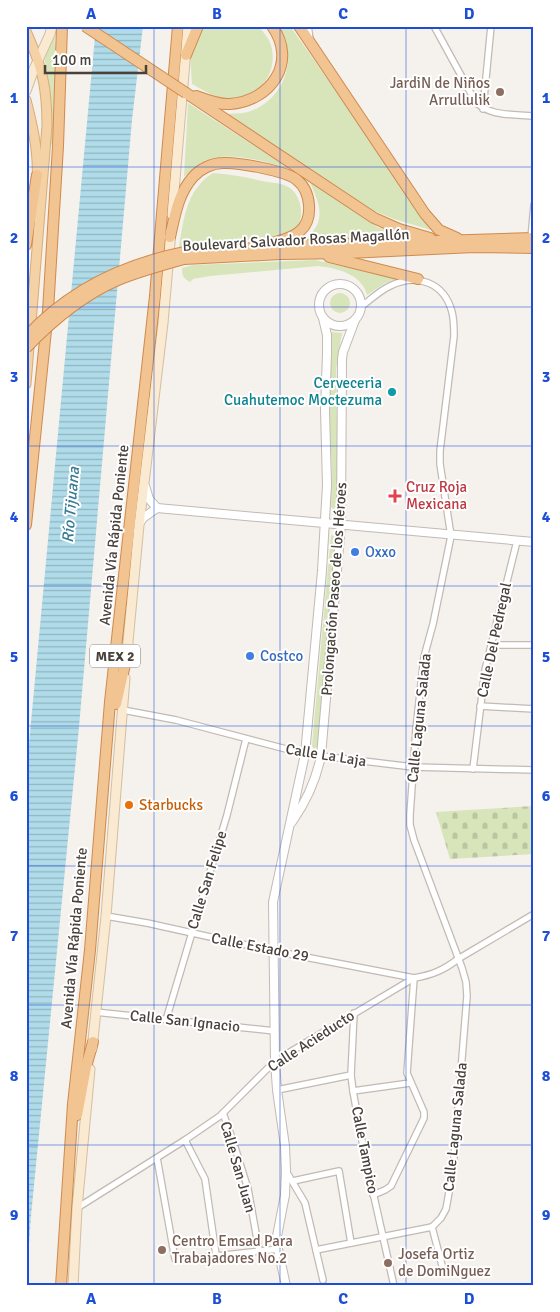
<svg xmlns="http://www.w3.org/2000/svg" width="560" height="1312" font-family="Signika,sans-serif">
	<defs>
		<pattern id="cemetery-stones" width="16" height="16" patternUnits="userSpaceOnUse" patternTransform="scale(1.25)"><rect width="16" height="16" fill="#d8e4ba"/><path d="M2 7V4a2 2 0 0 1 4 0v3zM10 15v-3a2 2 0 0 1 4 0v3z" fill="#bbc5a1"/></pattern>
		<pattern id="water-rules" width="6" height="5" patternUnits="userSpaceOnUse" patternTransform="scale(1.25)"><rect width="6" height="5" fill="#b0dcea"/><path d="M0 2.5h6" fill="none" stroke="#91b4bf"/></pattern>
	</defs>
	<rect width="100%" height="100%" fill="#f5f1ed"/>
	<g fill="#d8e4ba">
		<path d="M204,26L259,27C265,34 271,41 272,50C277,74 257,101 231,100C217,99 205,91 192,84C191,63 187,41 204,26Z"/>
		<path d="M278,26H290L434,231L394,219L369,209L228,114C234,113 242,114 248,112C284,101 300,57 278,26Z"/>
		<path d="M54,29L56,64L52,148L50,137L48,78L44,57Z"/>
		<path d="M188,103L290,169C265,161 223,148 199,164C194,168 189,173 184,177Z"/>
		<path d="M213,173C231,174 249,178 267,182C273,183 281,183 286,186C296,190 301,202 301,212C302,224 294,231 285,236L179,247C184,218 186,190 213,173Z"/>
		<path d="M310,182L377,227L406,236L303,241C327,222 321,208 310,182Z"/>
		<path d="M315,260L396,279L385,283L367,295C362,274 337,268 318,266L210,276L193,279L190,282C184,279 182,276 182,268L193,265Z"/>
		<circle cx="340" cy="303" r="10"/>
		<path d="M330,332L342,333L336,369L338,506L335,510L331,507L332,467L329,415L332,340Z"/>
		<path d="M331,535L335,536V539L318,746L314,749L312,746Z"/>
	</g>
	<path fill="url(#cemetery-stones)" d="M534,806V854L450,859L436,812Z"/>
	<path fill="url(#water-rules)" d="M96,26H143L132,120L79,727L31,1216L26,1286V776Z"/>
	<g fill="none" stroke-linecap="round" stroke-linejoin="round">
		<g stroke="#c3bab3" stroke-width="8">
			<g id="minor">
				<path d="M308,26L310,39"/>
				<path d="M434,26L475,101C489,117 514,114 534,116"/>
				<path d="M483,109L491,26"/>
				<path d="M531,238L534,205"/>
				<path d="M361,307C370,300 379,291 390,286C417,273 444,282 452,312C454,320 454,328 454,336L440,451V464L451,536L433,624L424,657L416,729L410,815V825L414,840L462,968L466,982L467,996L453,1170L446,1209L441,1218L432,1227"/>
				<path d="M491,645H534"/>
				<path d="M480,706L534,709"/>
				<path d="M123,710L176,720L305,754L413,767L534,770"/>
				<path d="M473,769L485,670L517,541"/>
				<path d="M106,916L147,923L274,951L414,978L407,1073L424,1112V1118L391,1186L385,1190L373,1195"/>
				<path d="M95,1012L275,1031"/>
				<path d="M354,1013L351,1075L353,1091L364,1152L394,1286"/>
				<path d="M166,1020L227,815L246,739"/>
				<path d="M277,1090L351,1075"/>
				<path d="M353,1091L410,1083"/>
				<path d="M223,1113L233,1141L248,1189L259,1250"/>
				<path d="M185,1140L205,1179L216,1255"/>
				<path d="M157,1158L175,1259L179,1260L278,1249"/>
				<path d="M286,1171L305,1203L323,1280"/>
				<path d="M293,1181L339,1171L351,1243"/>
				<path d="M77,1208L185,1140L220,1116L275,1061L414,978C432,975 444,970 458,959L534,914"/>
				<path d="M432,1227L444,1273"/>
				<path d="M316,1250L432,1227"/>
			</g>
		</g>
		<g stroke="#c3bab3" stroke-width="10">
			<g id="tertiary">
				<circle cx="340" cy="305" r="21"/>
				<path d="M145,486L149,499L157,508"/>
				<path d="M139,524L143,518L157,508L534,542"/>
				<path d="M292,822C306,802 316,780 321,756L341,524L342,359L343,352L355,320"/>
				<path d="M286,1286L278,1249L277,1236L285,1195L286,1171L285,1146L277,1090L275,1061L273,902L305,754L322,571L327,485L325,410L327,354V335L323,318"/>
			</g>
		</g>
		<g stroke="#d3bfa3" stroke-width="11">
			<g id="secondary">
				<path d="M26,91L34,69L50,34L52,26"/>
				<path d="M172,215L188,26"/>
				<path d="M126,663L139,525L163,323L171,231"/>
				<path d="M92,1049L106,916L125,678"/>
				<path d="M73,1286L77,1208L90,1069"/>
			</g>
		</g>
		<g stroke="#d9ac77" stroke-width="11">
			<g id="primary">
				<path d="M26,31C42,67 47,86 47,126L26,384"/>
				<path d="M26,100C33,127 39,154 37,182"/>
			</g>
		</g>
		<g stroke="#cf8a4d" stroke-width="12">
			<g id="trunk">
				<path d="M299,26L425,214L439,230L457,238"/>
				<path d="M186,55L198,26"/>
				<path d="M186,93L374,218L399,229L430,238"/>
				<path d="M196,96C207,100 219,105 230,104C271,101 298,62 272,26"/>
				<path d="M170,237C175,215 178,194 193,177C200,169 212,163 223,163C237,162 287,171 297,180C311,191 314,219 300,231C293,238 282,240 272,243"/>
				<path d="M26,245L37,175"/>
				<path d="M185,252L311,245L534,238"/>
				<path d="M329,257L418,279"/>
				<path d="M184,259L281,254L348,253L474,247L534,248"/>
				<path d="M26,525L48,311L58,146L62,26"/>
				<path d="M116,704L127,656"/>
				<path d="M77,1115L86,1067L93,1042"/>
				<path d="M61,1286L73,1104L90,950L110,702L155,296L178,26"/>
			</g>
		</g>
		<use href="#minor" stroke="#fff" stroke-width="5.5"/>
		<use href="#tertiary" stroke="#fff" stroke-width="8"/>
		<use href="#secondary" stroke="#faead2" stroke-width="9"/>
		<use href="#primary" stroke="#f5d2a6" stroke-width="9"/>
		<use href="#trunk" stroke="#f2c492" stroke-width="10"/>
		<g stroke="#cf8a4d" stroke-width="12" stroke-linecap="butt">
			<g id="trunk-bridge">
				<path d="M85,26L186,93"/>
				<path d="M26,337C68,291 124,264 185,252"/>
				<path d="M26,348C52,321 83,295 118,280C140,271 162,265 184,259"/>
			</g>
		</g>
		<use href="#trunk-bridge" stroke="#f2c492" stroke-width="10"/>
	</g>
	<path fill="none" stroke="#1d4ed8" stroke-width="1" stroke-opacity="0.55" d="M154,26V1286M280,26V1286M406,26V1286M26,167H534M26,307H534M26,446H534M26,586H534M26,726H534M26,866H534M26,1005H534M26,1145H534"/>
	<g fill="#8d6e63" stroke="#fff" stroke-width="2">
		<circle cx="500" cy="92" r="5"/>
		<circle cx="162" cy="1250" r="5"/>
		<circle cx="388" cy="1263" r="5"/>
	</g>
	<circle fill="#0f9aa8" stroke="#fff" stroke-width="2" cx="392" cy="392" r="5"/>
	<path fill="#e0444e" stroke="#fff" stroke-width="2" d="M392.5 488.5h5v5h5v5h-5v5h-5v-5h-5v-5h5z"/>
	<g fill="#3f7fe0" stroke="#fff" stroke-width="2">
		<circle cx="355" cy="552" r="5"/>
		<circle cx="250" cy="656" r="5"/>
	</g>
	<circle fill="#e8710a" stroke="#fff" stroke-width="2" cx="129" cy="805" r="5"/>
	<g text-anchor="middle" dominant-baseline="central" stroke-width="4" stroke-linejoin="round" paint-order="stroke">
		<rect fill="#fff" stroke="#807a76" stroke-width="1" x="90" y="644.5" width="50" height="23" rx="4"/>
		<g font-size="14" font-weight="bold" fill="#49413b">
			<text x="115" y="656">MEX 2</text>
		</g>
		<g font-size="15" fill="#785e54" stroke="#fff" text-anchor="start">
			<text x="490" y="83" text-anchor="end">JardiN de Niños<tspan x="490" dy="17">Arrullulik</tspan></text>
			<text x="172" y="1241">Centro Emsad Para<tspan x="172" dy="17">Trabajadores No.2</tspan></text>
			<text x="398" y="1254">Josefa Ortiz<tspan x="398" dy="17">de DomiNguez</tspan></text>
		</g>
		<g font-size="15" fill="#49413b" stroke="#fff">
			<text transform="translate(296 240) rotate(-3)">Boulevard Salvador Rosas Magallón</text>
			<text transform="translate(114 535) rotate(-84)">Avenida Vía Rápida Poniente</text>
			<text transform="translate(334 589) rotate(-86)">Prolongación Paseo de los Héroes</text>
			<text transform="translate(494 640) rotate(-78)">Calle Del Pedregal</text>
			<text transform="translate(419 718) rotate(-84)">Calle Laguna Salada</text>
			<text transform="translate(326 755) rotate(9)">Calle La Laja</text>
			<text transform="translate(207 880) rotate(-73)">Calle San Felipe</text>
			<text transform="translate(74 938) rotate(-85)">Avenida Vía Rápida Poniente</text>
			<text transform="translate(260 947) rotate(11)">Calle Estado 29</text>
			<text transform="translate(185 1021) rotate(6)">Calle San Ignacio</text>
			<text transform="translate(311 1041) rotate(-33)">Calle Acieducto</text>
			<text transform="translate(455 1127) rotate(-84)">Calle Laguna Salada</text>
			<text transform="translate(365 1150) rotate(79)">Calle Tampico</text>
			<text transform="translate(238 1167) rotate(74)">Calle San Juan</text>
		</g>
		<g font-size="15" fill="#0d838f" stroke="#fff" text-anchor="end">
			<text x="382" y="383">Cerveceria<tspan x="382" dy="17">Cuahutemoc Moctezuma</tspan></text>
		</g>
		<g font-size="15" fill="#be3a42" stroke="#fff" text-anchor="start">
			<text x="406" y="487">Cruz Roja<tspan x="406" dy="17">Mexicana</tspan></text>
		</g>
		<g font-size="15" fill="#366cbe" stroke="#fff" text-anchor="start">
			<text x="365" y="552">Oxxo</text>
			<text x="260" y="656">Costco</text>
		</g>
		<g font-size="15" fill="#c56008" stroke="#fff" text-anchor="start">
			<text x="139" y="805">Starbucks</text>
		</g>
		<g font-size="16" font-style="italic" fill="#367c95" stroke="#fff">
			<text transform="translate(71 505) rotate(-85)">Río Tijuana</text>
		</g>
	</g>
	<rect width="560" height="1312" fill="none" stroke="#ffffff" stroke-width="55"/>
	<path d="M45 65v8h101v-8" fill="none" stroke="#49413b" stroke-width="2.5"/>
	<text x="52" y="65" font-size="15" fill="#49413b" stroke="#ffffff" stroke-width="4" paint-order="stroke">100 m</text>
	<rect x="28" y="28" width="504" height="1256" fill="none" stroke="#1d4ed8" stroke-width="2"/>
	<g font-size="16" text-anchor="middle" font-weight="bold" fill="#1d4ed8">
		<text x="91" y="19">A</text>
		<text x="217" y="19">B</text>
		<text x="343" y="19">C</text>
		<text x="469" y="19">D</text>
		<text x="14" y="103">1</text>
		<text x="546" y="103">1</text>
		<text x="14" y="243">2</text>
		<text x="546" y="243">2</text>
		<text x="14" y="382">3</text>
		<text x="546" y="382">3</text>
		<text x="14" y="522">4</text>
		<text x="546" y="522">4</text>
		<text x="14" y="662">5</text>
		<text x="546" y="662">5</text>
		<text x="14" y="801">6</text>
		<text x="546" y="801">6</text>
		<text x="14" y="941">7</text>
		<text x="546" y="941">7</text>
		<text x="14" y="1081">8</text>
		<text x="546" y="1081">8</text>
		<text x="14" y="1220">9</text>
		<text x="546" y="1220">9</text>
		<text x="91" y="1304">A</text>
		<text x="217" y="1304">B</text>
		<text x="343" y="1304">C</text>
		<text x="469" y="1304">D</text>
	</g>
</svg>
